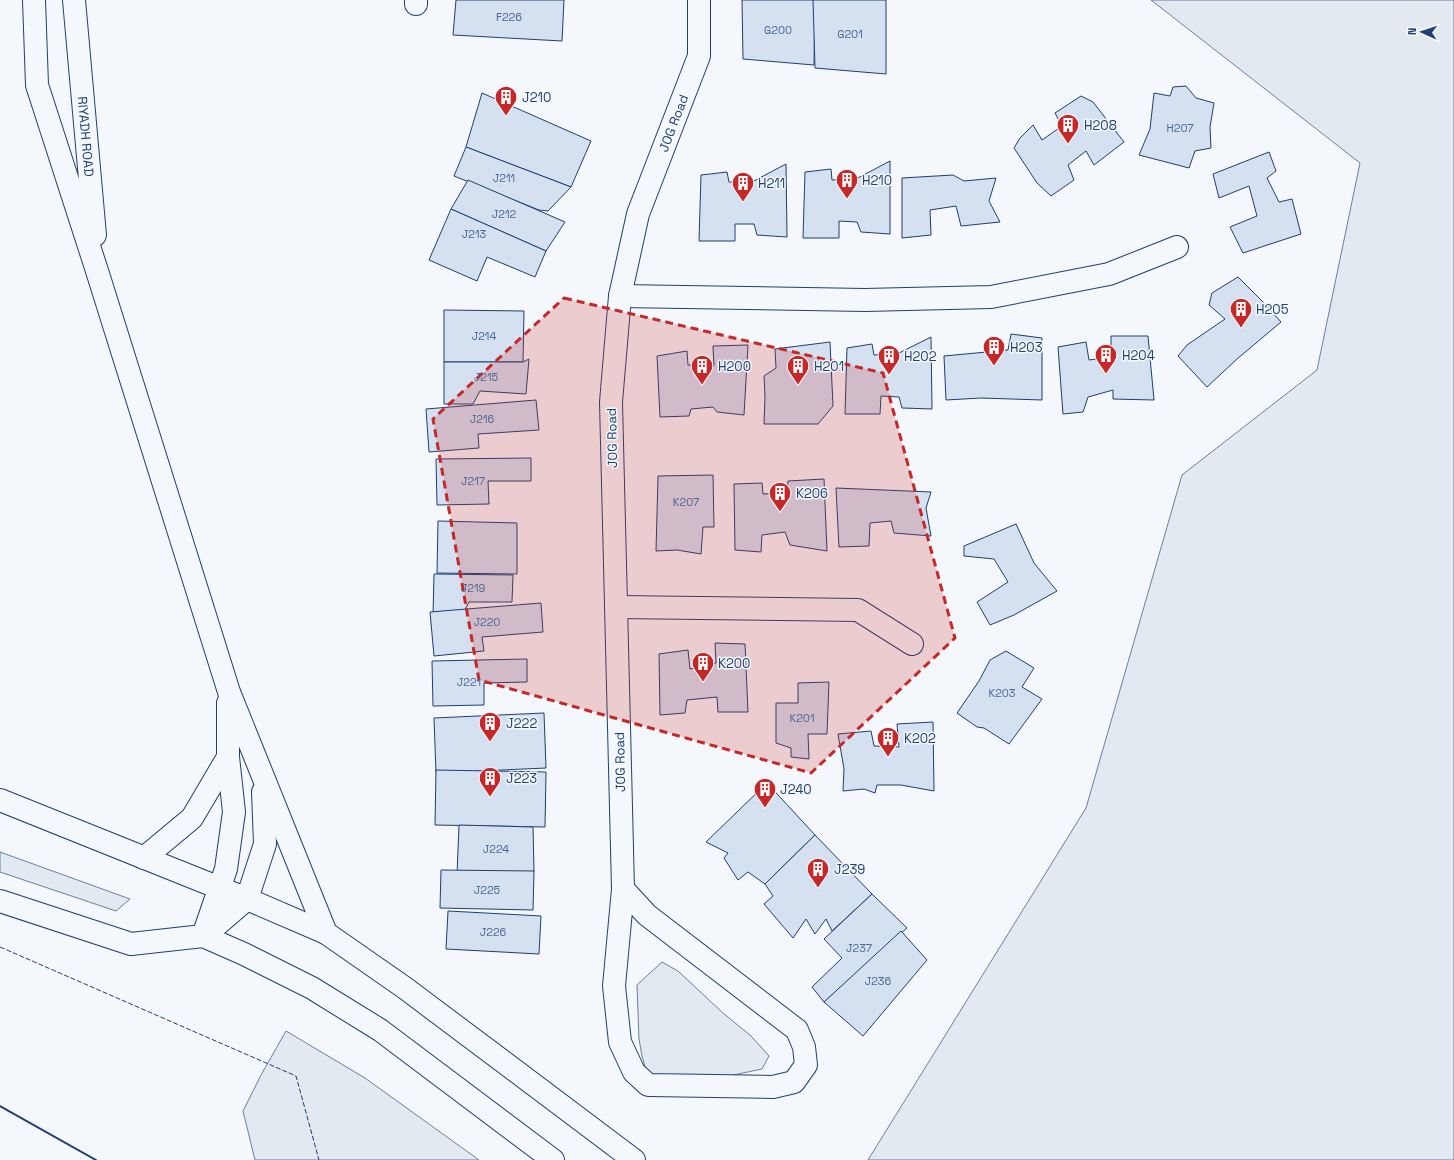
<svg xmlns="http://www.w3.org/2000/svg" width="1454" height="1160" font-family="'Space Grotesk',sans-serif">
	<rect width="100%" height="100%" fill="#f4f7fb"/>
	<g fill="#e3e9f0" stroke="#687fa3">
		<path d="M1151,0H1454V1160H868L1086,808L1182,475L1317,370L1360,163Z"/>
		<path d="M0,852L130,899L116,911L0,872Z"/>
		<path d="M662,962L678,971L723,1013L751,1036L769,1056L762,1069L719,1078L648,1077L642,1056L639,1039L637,985Z"/>
		<path d="M286,1031L365,1078L479,1160H255L243,1111L261,1075Z"/>
	</g>
	<g fill="#d5e0f0" stroke="#1d3f73">
		<path d="M456,0H564L562,41L453,35Z"/>
		<path d="M742,0H815L814,65L743,59Z"/>
		<path d="M813,0H886V74L815,68Z"/>
		<path d="M1186,86L1196,98L1214,103L1210,127L1211,148L1195,151L1189,168L1139,155L1150,129L1154,93L1170,96L1173,87Z"/>
		<path d="M482,93L591,141L571,187L466,147Z"/>
		<path d="M1081,96L1093,102L1124,142L1094,165L1086,151L1068,165L1074,180L1051,196L1037,183L1014,148L1020,138L1033,125L1042,140L1062,126L1055,113Z"/>
		<path d="M466,147L571,187L548,211L539,210L454,176Z"/>
		<path d="M1269,152L1276,171L1267,178L1279,202L1292,199L1301,234L1243,253L1230,227L1257,216L1249,186L1219,198L1213,174Z"/>
		<path d="M890,161V234L861,232L857,222L839,221V238H803L805,172L831,169L832,180L856,179Z"/>
		<path d="M786,164L787,237L757,235L754,224H735V241H699L701,175L727,172L729,182H752Z"/>
		<path d="M953,175L964,181L996,178L989,201L1000,222L961,226L956,206L930,210L931,235L902,238V178Z"/>
		<path d="M468,180L565,222L546,251L451,209Z"/>
		<path d="M451,209L546,251L535,277L487,257L477,281L429,260Z"/>
		<path d="M1238,277L1263,302L1281,322L1237,359L1207,387L1178,356L1187,345L1225,319L1209,305L1212,293Z"/>
		<path d="M444,310L524,311L523,362H444Z"/>
		<path d="M1011,334L1042,338V400L981,398L946,400L944,356L1008,350Z"/>
		<path d="M1111,336H1148L1154,400L1113,399V390L1088,397L1083,412L1063,414L1058,347L1086,342L1089,360L1111,357Z"/>
		<path d="M931,337L932,409L902,408L899,397L881,396L880,414H845L847,348L872,344L874,355L897,354Z"/>
		<path d="M830,342L833,406L818,424H764L765,397L764,376L776,368L775,349Z"/>
		<path d="M748,345L744,415L717,412L713,407L691,409L689,416L660,417L657,356L687,351L688,365L714,366L713,346Z"/>
		<path d="M529,359L526,394L480,391L473,404H444V362H523Z"/>
		<path d="M536,400L539,430L478,434L479,448L429,452L426,409Z"/>
		<path d="M531,458V481H488L489,504L437,505L436,459Z"/>
		<path d="M713,475L714,527H703L701,554L677,550L656,551L658,476Z"/>
		<path d="M824,479L827,551L790,545L785,532L762,535L761,552L735,550L734,484L762,483L763,494L787,493L788,481Z"/>
		<path d="M836,488L931,492L926,508L931,536L894,533L891,521L870,523L869,546L839,547Z"/>
		<path d="M438,521L517,523V574L437,573Z"/>
		<path d="M1016,524L1034,563L1057,591L1014,615L990,625L977,602L1008,582L994,559L964,556V546Z"/>
		<path d="M434,574L513,575L512,602H469L462,615H433Z"/>
		<path d="M541,603L543,632L482,637L484,651L434,656L430,612Z"/>
		<path d="M715,643L745,644L748,712H718L717,697L687,700L685,713L660,715L659,654L688,650L690,669L716,663Z"/>
		<path d="M1006,651L1034,668L1022,687L1042,699L1009,744L984,728L977,727L957,713L979,681L990,660Z"/>
		<path d="M527,659V682L484,683V705L433,706L432,661Z"/>
		<path d="M829,682L827,734H808L809,759L791,757V748L776,743V703H798V683Z"/>
		<path d="M544,713L546,768L436,773L434,718Z"/>
		<path d="M933,722L934,791L901,785H877L875,793L864,789L843,791L844,769L838,734L871,731L874,746L899,747L897,724Z"/>
		<path d="M436,770L546,772L545,827L435,825Z"/>
		<path d="M767,783L815,835L765,884L748,872L738,880L724,858L728,853L706,842Z"/>
		<path d="M459,825L533,827L534,871L532,876L457,875Z"/>
		<path d="M815,835L872,894L832,931L826,919L815,934L806,919L793,938L764,904L773,896L765,884Z"/>
		<path d="M441,870L534,871L533,910L440,908Z"/>
		<path d="M872,894L907,928L824,1002L812,987L842,958L824,939Z"/>
		<path d="M448,911L541,916L539,954L446,949Z"/>
		<path d="M901,931L927,960L863,1036L824,1002Z"/>
	</g>
	<g fill="none" stroke-linecap="round" stroke-linejoin="round">
		<g stroke="#1d3f73" stroke-width="24">
			<g id="minor">
				<path d="M34,0L37,85L98,274L229,692L326,933"/>
				<path id="s1" d="M74,0L95,235"/>
				<path d="M416,0V4"/>
				<path d="M620,296L865,300L991,297L1109,274L1177,247"/>
				<path d="M616,607L858,610L912,644"/>
				<path d="M0,800L247,899L326,933L405,988L634,1160"/>
				<path d="M144,858L192,818L228,757"/>
				<path id="s2" d="M623,889L611,402L620,296L638,214L699,56V0"/>
				<path d="M623,889L647,915L797,1030L804,1047L806,1065L794,1082L773,1087L648,1085L634,1072L620,1042L614,986Z"/>
				<path d="M0,901L131,944L203,936L244,954L312,988L380,1030L553,1160"/>
				<path d="M203,936L226,869L234,812L228,757V703"/>
				<path d="M204,936L247,899L265,844L263,792"/>
			</g>
		</g>
		<use href="#minor" stroke="#f4f7fb" stroke-width="22"/>
		<path stroke="#1d3f73" stroke-width="1" stroke-dasharray="5 2" stroke-linecap="butt" d="M0,947L296,1076L319,1160"/>
		<path stroke="#1d3f73" stroke-width="2" d="M0,1106L96,1160"/>
	</g>
	<path fill="#c62828" fill-opacity="0.2" stroke="#c62828" stroke-width="3" stroke-dasharray="8 5" stroke-linejoin="round" d="M564,298L883,373L955,638L811,773L479,680L433,419Z"/>
	<defs>
		<g id="building-pin" transform="scale(1.15)"><path d="M0 17L-7.5 6A9.5 9.5 0 1 1 7.5 6Z" fill="#c62828" stroke="#f4f7fb"/><path d="M-4-6H4V6H1V3H-1V6H-4ZM-2.5-4.3h1.7v1.8h-1.7ZM.8-4.3h1.7v1.8H.8ZM-2.5-1h1.7V.8h-1.7ZM.8-1h1.7V.8H.8Z" fill="#fff"/></g>
	</defs>
	<g fill-rule="evenodd">
		<use href="#building-pin" x="506" y="97"/>
		<use href="#building-pin" x="1068" y="125"/>
		<use href="#building-pin" x="847" y="180"/>
		<use href="#building-pin" x="743" y="183"/>
		<use href="#building-pin" x="1241" y="309"/>
		<use href="#building-pin" x="994" y="347"/>
		<use href="#building-pin" x="1106" y="355"/>
		<use href="#building-pin" x="889" y="356"/>
		<use href="#building-pin" x="702" y="366"/>
		<use href="#building-pin" x="798" y="366"/>
		<use href="#building-pin" x="780" y="493"/>
		<use href="#building-pin" x="703" y="663"/>
		<use href="#building-pin" x="490" y="723"/>
		<use href="#building-pin" x="888" y="738"/>
		<use href="#building-pin" x="490" y="778"/>
		<use href="#building-pin" x="765" y="789"/>
		<use href="#building-pin" x="818" y="869"/>
	</g>
	<g text-anchor="middle" dominant-baseline="central" stroke-width="3" stroke-linejoin="round" paint-order="stroke">
		<g font-size="11" fill="#4b6792">
			<text x="509" y="17">F226</text>
			<text x="778" y="30">G200</text>
			<text x="850" y="34">G201</text>
			<text x="1180" y="128">H207</text>
			<text x="504" y="178">J211</text>
			<text x="504" y="214">J212</text>
			<text x="474" y="234">J213</text>
			<text x="484" y="336">J214</text>
			<text x="486" y="377">J215</text>
			<text x="482" y="419">J216</text>
			<text x="473" y="481">J217</text>
			<text x="686" y="502">K207</text>
			<text x="473" y="588">J219</text>
			<text x="487" y="622">J220</text>
			<text x="469" y="682">J221</text>
			<text x="1002" y="693">K203</text>
			<text x="802" y="718">K201</text>
			<text x="496" y="849">J224</text>
			<text x="487" y="890">J225</text>
			<text x="493" y="932">J226</text>
			<text x="859" y="948">J237</text>
			<text x="878" y="981">J236</text>
		</g>
		<g font-size="13" fill="#1d3f73" stroke="#f4f7fb" text-anchor="start">
			<text x="522" y="97">J210</text>
			<text x="1084" y="125">H208</text>
			<text x="862" y="180">H210</text>
			<text x="758" y="183">H211</text>
			<text x="1256" y="309">H205</text>
			<text x="1010" y="347">H203</text>
			<text x="1122" y="355">H204</text>
			<text x="904" y="356">H202</text>
			<text x="718" y="366">H200</text>
			<text x="814" y="366">H201</text>
			<text x="796" y="493">K206</text>
			<text x="718" y="663">K200</text>
			<text x="506" y="723">J222</text>
			<text x="904" y="738">K202</text>
			<text x="506" y="778">J223</text>
			<text x="780" y="789">J240</text>
			<text x="834" y="869">J239</text>
		</g>
		<g font-size="13" fill="#1d3f73" stroke="#f4f7fb">
			<text stroke="none"><textPath href="#s2" startOffset="775">JOG Road</textPath></text>
			<text stroke="none"><textPath href="#s1" startOffset="137">RIYADH ROAD</textPath></text>
			<text transform="translate(612 438) rotate(-91)">JOG Road</text>
			<text transform="translate(620 762) rotate(-91)">JOG Road</text>
		</g>
	</g>
	<g transform="translate(1422 32) rotate(273)" stroke="#f4f7fb" stroke-width="3" paint-order="stroke">
	<path d="M0-3L7 15L0 10L-7 15Z" fill="#1d3f73"/>
	<text y="-6" font-size="11" font-weight="bold" text-anchor="middle" fill="#1d3f73">N</text>
	</g>
</svg>
